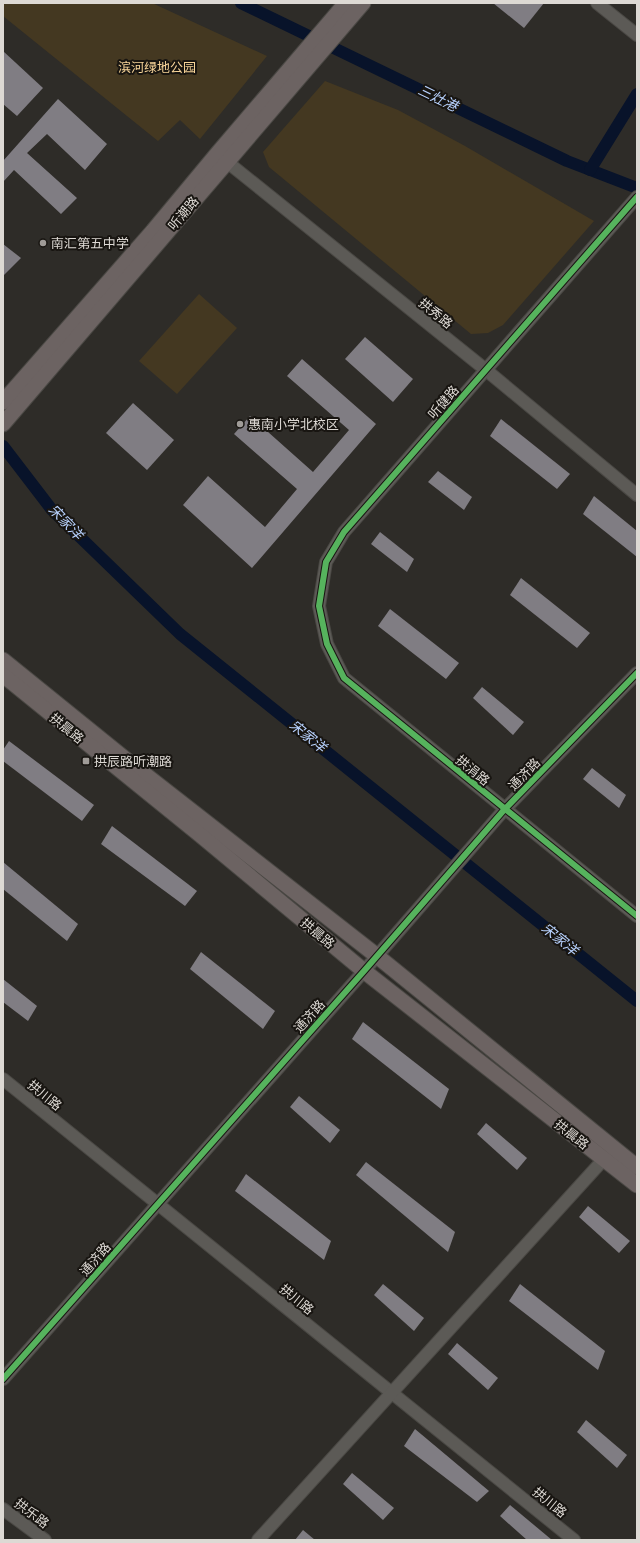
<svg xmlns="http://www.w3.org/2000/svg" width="640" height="1543" font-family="Montserrat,'Noto Sans SC',sans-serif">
	<rect width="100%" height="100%" fill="#2e2c28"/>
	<g fill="#443821">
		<path d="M3,3H152L267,56L200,139L180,120L158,141L3,16Z"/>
		<path d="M325,81L398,110L465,146L594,221L503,325L488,333L471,334L269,167L263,152Z"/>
		<path d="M199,294L237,328L177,394L139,361Z"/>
	</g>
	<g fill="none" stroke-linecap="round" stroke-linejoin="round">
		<g stroke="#08132a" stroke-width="12">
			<path d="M241,3L567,161L637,188"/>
			<path d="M590,170L637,94"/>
			<path d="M3,446L52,510L180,634L637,1001"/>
		</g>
	</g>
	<g fill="#807d83">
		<path d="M493,3H544L524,28Z"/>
		<path d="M3,51L43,88L17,116L3,104Z"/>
		<path d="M58,99L107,144L85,170L47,134L27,153L77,198L61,214L14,170L3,182V161Z"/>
		<path d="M3,244L21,258L3,276Z"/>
		<path d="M365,337L413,379L393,402L345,359Z"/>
		<path d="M302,359L376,424L252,568L183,505L208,476L265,527L297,489L234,434L250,416L313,472L349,430L287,376Z"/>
		<path d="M133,403L174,440L147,470L106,433Z"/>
		<path d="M501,419L570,474L557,489L490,436Z"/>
		<path d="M438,471L472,497L464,510L428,482Z"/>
		<path d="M594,496L637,531V557L583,514Z"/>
		<path d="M380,532L414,559L407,572L371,544Z"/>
		<path d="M521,578L590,633L577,648L510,595Z"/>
		<path d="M390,609L459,663L446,679L378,626Z"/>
		<path d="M482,687L524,722L513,735L473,698Z"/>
		<path d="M9,741L94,805L82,821L3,761V750Z"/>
		<path d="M592,768L626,795L619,808L583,779Z"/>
		<path d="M112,826L197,891L185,906L101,844Z"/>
		<path d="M3,862L78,924L67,941L3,889Z"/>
		<path d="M201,952L275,1011L263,1029L190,969Z"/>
		<path d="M3,979L37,1006L28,1021L3,1002Z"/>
		<path d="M363,1022L449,1089L441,1109L352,1039Z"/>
		<path d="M299,1096L340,1130L330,1143L290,1107Z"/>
		<path d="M486,1123L527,1158L517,1170L477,1134Z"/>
		<path d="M366,1162L455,1232L448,1252L356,1175Z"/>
		<path d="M246,1174L331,1241L324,1260L235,1191Z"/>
		<path d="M588,1206L630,1241L619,1253L579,1217Z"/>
		<path d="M383,1284L424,1318L414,1331L374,1295Z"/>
		<path d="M520,1284L605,1351L598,1370L509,1301Z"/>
		<path d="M457,1343L498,1378L488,1390L448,1354Z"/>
		<path d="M586,1420L627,1455L617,1468L577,1432Z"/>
		<path d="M415,1429L489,1491L477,1502L404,1446Z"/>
		<path d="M352,1473L394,1508L383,1520L343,1484Z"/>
		<path d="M510,1505L552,1540H527L500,1516Z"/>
		<path d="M303,1530L315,1540H295Z"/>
	</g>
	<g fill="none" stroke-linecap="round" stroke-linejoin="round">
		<g stroke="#4a4844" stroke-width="14">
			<g id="minor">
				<path d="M597,3L637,35"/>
				<path d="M221,157L486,370L637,495"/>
				<path d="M637,197L344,532L326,562L319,606L327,644L344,678L637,916"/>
				<path d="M3,1079L574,1540"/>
				<path d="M3,1379L364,971L504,810L637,673"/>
				<path d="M3,1509L45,1540"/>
				<path d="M258,1540L604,1159"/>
			</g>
		</g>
		<g stroke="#4a4844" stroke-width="17">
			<g id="major">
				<path d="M3,402L153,231L217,154L346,3"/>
				<path d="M3,424L363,3"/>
				<path d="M3,660L129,762L377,956L637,1167"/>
				<path d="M3,675L199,834L364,971L637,1185"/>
			</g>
		</g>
		<use href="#minor" stroke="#5c5a56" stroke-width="12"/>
		<use href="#major" stroke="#6c6362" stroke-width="15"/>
		<g stroke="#181511" stroke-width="8">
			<g id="cycleway">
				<path d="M637,197L344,532L326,562L319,606L327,644L344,678L637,916"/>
				<path d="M3,1379L364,971L504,810L637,673"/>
			</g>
		</g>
		<use href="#cycleway" stroke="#56b35d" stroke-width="6"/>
	</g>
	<g fill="#a09c98" stroke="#181511" stroke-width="1.5">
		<circle cx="43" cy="243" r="4"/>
		<circle cx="240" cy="424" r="4"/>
		<rect x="82" y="757" width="8" height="8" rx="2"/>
	</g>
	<g text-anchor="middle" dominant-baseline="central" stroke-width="4" stroke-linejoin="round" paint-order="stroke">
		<g font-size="13" fill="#f7d499" stroke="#181511">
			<text x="157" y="67">滨河绿地公园</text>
		</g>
		<g font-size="13" fill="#ddd9d4" stroke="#181511">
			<text transform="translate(183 213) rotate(-50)">听潮路</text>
			<text transform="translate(436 313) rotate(39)">拱秀路</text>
			<text transform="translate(443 402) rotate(-49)">听健路</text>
			<text transform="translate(67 728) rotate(39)">拱晨路</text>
			<text transform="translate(473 770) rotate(39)">拱涓路</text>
			<text transform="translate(524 774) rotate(-46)">通济路</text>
			<text transform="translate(318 933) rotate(40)">拱晨路</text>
			<text transform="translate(309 1016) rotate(-48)">通济路</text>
			<text transform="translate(45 1095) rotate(39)">拱川路</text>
			<text transform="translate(572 1134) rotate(38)">拱晨路</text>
			<text transform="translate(95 1259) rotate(-49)">通济路</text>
			<text transform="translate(297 1299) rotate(39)">拱川路</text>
			<text transform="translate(550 1502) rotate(39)">拱川路</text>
			<text transform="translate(32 1513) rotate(37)">拱乐路</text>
		</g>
		<g font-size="13" fill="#ddd9d4" stroke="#181511" text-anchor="start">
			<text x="51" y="243">南汇第五中学</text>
			<text x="248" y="424">惠南小学北校区</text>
			<text x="94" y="761">拱辰路听潮路</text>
		</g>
		<g font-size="14" font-style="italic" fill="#b6d0fc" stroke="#181511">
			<text transform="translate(438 98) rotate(26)">三灶港</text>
			<text transform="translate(66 522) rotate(46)">宋家洋</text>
			<text transform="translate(308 736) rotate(39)">宋家洋</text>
			<text transform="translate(560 939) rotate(39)">宋家洋</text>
		</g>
	</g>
	<rect width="640" height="1543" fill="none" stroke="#ddd9d4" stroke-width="8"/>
</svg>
